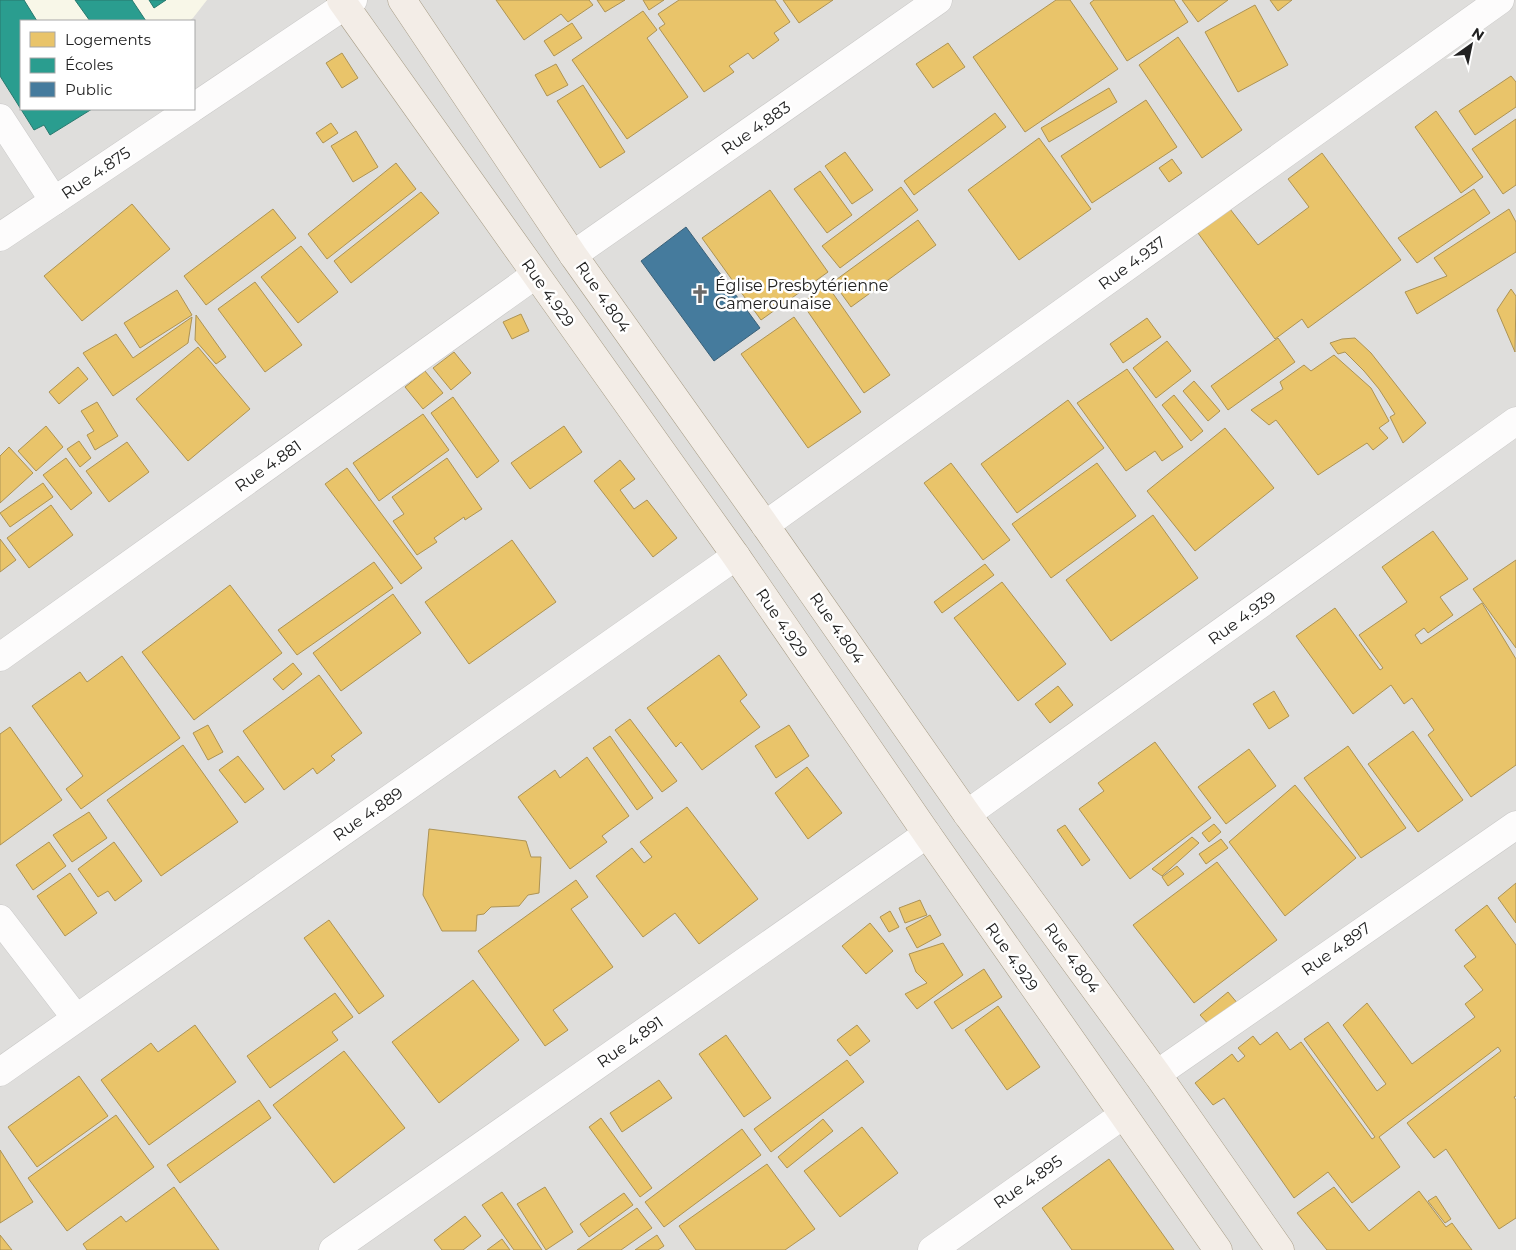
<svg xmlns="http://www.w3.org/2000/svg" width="1516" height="1250" font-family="Montserrat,sans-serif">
	<rect width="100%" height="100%" fill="#f0eeeb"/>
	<path fill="#dfdedc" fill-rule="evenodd" d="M0,0H1516V1250H0ZM21,21H194V109H21Z"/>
	<path fill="#f8f7e8" d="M0,0H207L193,18L189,21H21V109H92L50,135L44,125L34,130L0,76Z"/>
	<g fill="#e9c46a" stroke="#ad9354">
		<path d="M496,0H589L593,5L568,22L561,14L524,40Z"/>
		<path d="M597,0H625L605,12Z"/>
		<path d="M643,0H664L649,10Z"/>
		<path d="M679,0H775L790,22L774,33L779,40L753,59L748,53L729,66L734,72L704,92L659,28L665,24L658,14Z"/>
		<path d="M783,0H833L799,23Z"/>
		<path d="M1056,0H1070L1118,69L1025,132L973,57Z"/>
		<path d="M1094,0H1174L1188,22L1127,61L1090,3Z"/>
		<path d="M1182,0H1228L1198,22Z"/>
		<path d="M1270,0H1292L1278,11Z"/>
		<path d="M1255,5L1288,65L1238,92L1205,32Z"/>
		<path d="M643,11L657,30L647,38L688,97L627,139L572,60Z"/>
		<path d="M572,23L582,38L554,56L544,41Z"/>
		<path d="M1178,37L1242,130L1202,158L1139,65Z"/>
		<path d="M948,43L965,67L933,88L916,64Z"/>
		<path d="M342,53L358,78L342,88L326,63Z"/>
		<path d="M556,64L568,85L547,96L535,75Z"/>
		<path d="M1511,76L1516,82V107L1475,135L1459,111Z"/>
		<path d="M583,85L625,152L600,168L557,101Z"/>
		<path d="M1109,88L1117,102L1049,142L1041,128Z"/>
		<path d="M1146,100L1177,147L1092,203L1061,156Z"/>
		<path d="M1436,111L1483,177L1461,193L1415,127Z"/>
		<path d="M995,113L1006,127L914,195L904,181Z"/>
		<path d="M1516,119V185L1503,194L1472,149Z"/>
		<path d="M331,123L338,133L323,143L316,133Z"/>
		<path d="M356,131L378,167L353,182L331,146Z"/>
		<path d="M1039,138L1091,209L1019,260L968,190Z"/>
		<path d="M845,152L873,190L852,204L825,166Z"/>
		<path d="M1322,153L1401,260L1308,328L1302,319L1275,339L1198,233L1230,209L1258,245L1309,207L1288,179Z"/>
		<path d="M1172,159L1182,173L1169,182L1159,168Z"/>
		<path d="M396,163L416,189L327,259L308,234Z"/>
		<path d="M820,171L852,215L827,233L794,189Z"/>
		<path d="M901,187L918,210L840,268L822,246Z"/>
		<path d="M1474,189L1490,213L1417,263L1398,238Z"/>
		<path d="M770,190L828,272L761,320L702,238Z"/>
		<path d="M421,192L439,213L351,283L334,261Z"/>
		<path d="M132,204L170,249L82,321L44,276Z"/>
		<path d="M273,209L296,238L206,305L184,276Z"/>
		<path d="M1509,209L1516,222V252L1417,314L1405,292L1447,276L1434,258Z"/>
		<path d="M918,220L936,245L851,307L833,282Z"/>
		<path d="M301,246L338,292L298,323L261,277Z"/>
		<path d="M255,282L302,345L265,372L218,309Z"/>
		<path d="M827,285L890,375L864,393L802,303Z"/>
		<path d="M1511,289L1516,296L1515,352L1497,310Z"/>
		<path d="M177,290L192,315L140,348L124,323Z"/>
		<path d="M521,314L529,331L512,339L503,322Z"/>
		<path d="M196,315L226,357L216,364L195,340Z"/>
		<path d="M192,317L188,343L113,396L83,353L116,334L133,358Z"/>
		<path d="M794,317L861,412L808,448L741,354Z"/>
		<path d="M1147,318L1161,337L1123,363L1110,344Z"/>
		<path d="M1278,338L1295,362L1228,410L1211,386Z"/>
		<path d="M1355,338L1371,353L1426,423L1403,443L1390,417L1395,414L1379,389L1364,371L1345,352L1338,354L1330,343L1342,339Z"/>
		<path d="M1167,341L1191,371L1156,398L1133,368Z"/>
		<path d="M198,347L250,409L188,461L136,399Z"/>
		<path d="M454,352L471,373L451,390L433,368Z"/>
		<path d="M1334,355L1371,388L1389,421L1379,428L1388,438L1373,450L1367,443L1318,475L1276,420L1269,425L1251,410L1283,389L1280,382L1304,365L1311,371Z"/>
		<path d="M78,367L88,379L59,404L49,392Z"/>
		<path d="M1127,369L1183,447L1162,461L1155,451L1126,471L1077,403Z"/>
		<path d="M425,371L443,393L423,409L405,387Z"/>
		<path d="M1194,381L1220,411L1208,421L1183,391Z"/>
		<path d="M1174,395L1203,431L1191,441L1162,405Z"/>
		<path d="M453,397L499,461L477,478L431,413Z"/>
		<path d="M1068,400L1104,448L1017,513L981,464Z"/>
		<path d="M97,402L118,436L95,450L87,435L94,431L81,411Z"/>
		<path d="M423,414L449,450L379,501L353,463Z"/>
		<path d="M46,426L63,447L36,471L18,451Z"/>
		<path d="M564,426L582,452L530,489L511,463Z"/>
		<path d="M1225,428L1274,488L1195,551L1147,491Z"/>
		<path d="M79,441L91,458L80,467L67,449Z"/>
		<path d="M127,442L149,472L109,502L86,471Z"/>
		<path d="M9,447L33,473L0,503V456Z"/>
		<path d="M66,458L92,493L71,510L43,475Z"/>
		<path d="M447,458L482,509L465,520L464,517L434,538L437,542L417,555L393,521L404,514L392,497Z"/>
		<path d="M620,460L635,479L620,490L634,509L647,500L677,538L653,557L594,481Z"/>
		<path d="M951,463L1010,540L983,560L924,483Z"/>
		<path d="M1097,463L1136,516L1051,578L1012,524Z"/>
		<path d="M347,468L422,568L401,584L325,484Z"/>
		<path d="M43,483L53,497L10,527L0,513Z"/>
		<path d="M51,505L73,535L29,568L7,538Z"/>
		<path d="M1153,515L1198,578L1111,641L1066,580Z"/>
		<path d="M1433,531L1468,579L1440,597L1453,615L1428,633L1424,628L1415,635L1421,644L1482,603L1516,659V765L1471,797L1428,735L1434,730L1412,698L1404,704L1391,685L1353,714L1296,636L1335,608L1380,670L1383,668L1359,635L1407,602L1382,567Z"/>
		<path d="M0,539L16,560L0,572Z"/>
		<path d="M512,540L556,602L469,664L425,602Z"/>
		<path d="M1516,560V648L1473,589Z"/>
		<path d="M374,562L393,588L297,655L278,630Z"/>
		<path d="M985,564L994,575L942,613L934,602Z"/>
		<path d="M1002,582L1066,664L1018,701L954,618Z"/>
		<path d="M230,585L282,653L194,720L142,652Z"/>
		<path d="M393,594L421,633L341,691L313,653Z"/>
		<path d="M719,655L747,695L740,701L760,727L702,770L681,742L676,747L647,708Z"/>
		<path d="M122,656L180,738L81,809L66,789L83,776L32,706L80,672L87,682Z"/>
		<path d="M293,663L302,674L283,690L273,679Z"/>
		<path d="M319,675L362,733L331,756L335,760L317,774L313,768L284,790L243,731Z"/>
		<path d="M1058,686L1073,705L1050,723L1035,704Z"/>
		<path d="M1274,691L1289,716L1269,729L1253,704Z"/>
		<path d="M630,719L677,781L662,792L615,730Z"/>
		<path d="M208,725L223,752L208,760L193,733Z"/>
		<path d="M789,725L809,756L776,778L755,746Z"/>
		<path d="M10,727L62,800L0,845V734Z"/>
		<path d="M1413,731L1463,800L1418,832L1368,764Z"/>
		<path d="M610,736L653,798L637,810L593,748Z"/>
		<path d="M1155,742L1211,818L1130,879L1079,809L1104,791L1098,783Z"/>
		<path d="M183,745L238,822L161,876L107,800Z"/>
		<path d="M1348,746L1406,828L1361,858L1304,778Z"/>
		<path d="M1249,749L1276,786L1226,824L1198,787Z"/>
		<path d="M238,756L264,789L245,803L219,770Z"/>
		<path d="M587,757L629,816L602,836L607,842L570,869L518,797L555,770L560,778Z"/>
		<path d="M807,767L842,813L808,839L775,793Z"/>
		<path d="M1295,785L1356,858L1285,916L1229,842Z"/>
		<path d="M687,807L758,899L699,944L675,913L643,937L596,876L632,848L644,863L652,857L640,842Z"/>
		<path d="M89,812L107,838L72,862L53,835Z"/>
		<path d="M1214,824L1221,832L1209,842L1202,833Z"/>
		<path d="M1065,825L1090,860L1082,866L1057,830Z"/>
		<path d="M429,829L526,841L531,857H541L539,893L528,895L519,906L491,907L484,914L477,915L476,931H442L423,895Z"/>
		<path d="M1192,837L1199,843L1162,876L1152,869Z"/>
		<path d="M1221,839L1228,848L1206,864L1199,854Z"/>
		<path d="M49,842L66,866L33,890L16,865Z"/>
		<path d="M114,842L142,881L115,901L108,891L98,897L78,869Z"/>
		<path d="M1217,862L1277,940L1194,1003L1133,925Z"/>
		<path d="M1177,866L1184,874L1168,886L1162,877Z"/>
		<path d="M70,873L97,913L65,936L37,896Z"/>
		<path d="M576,880L588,897L571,909L613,967L553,1010L568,1030L545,1046L478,951Z"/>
		<path d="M1516,883V923L1498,898Z"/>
		<path d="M920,900L927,915L905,923L899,908Z"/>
		<path d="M1487,905L1516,945V1096L1514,1097L1516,1100V1218L1499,1229L1446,1149L1434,1158L1407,1123L1501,1051L1498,1047L1379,1137L1400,1167L1352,1203L1328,1172L1294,1198L1224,1098L1213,1105L1195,1083L1232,1054L1238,1062L1245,1056L1238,1048L1253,1036L1260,1045L1277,1032L1290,1050L1301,1042L1372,1139L1375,1137L1304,1039L1328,1022L1377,1091L1386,1084L1343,1025L1367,1003L1412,1064L1475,1017L1465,1004L1483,990L1464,966L1476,957L1455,930Z"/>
		<path d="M890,911L899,927L889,932L880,917Z"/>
		<path d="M930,915L941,935L917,948L906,928Z"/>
		<path d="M329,920L384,996L359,1014L304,938Z"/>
		<path d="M870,923L893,951L866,974L842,946Z"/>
		<path d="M943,943L963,975L917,1009L905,994L927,983L916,972L909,954Z"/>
		<path d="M984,969L1002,997L952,1029L934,1002Z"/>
		<path d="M473,980L519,1040L439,1103L392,1042Z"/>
		<path d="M1228,992L1239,1005L1212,1028L1200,1015Z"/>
		<path d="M335,993L353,1017L332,1032L338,1040L270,1088L247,1056Z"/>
		<path d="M998,1006L1040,1067L1007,1090L965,1030Z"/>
		<path d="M195,1025L236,1082L149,1145L101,1080L151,1043L158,1052Z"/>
		<path d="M857,1025L870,1041L850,1056L837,1040Z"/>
		<path d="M726,1035L771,1098L744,1117L699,1054Z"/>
		<path d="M344,1051L405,1128L334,1183L273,1105Z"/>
		<path d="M847,1060L864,1082L771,1152L754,1129Z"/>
		<path d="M79,1076L108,1116L37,1167L8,1127Z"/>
		<path d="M659,1080L672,1098L622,1132L610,1113Z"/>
		<path d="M259,1100L271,1118L180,1183L167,1165Z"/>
		<path d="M116,1115L154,1167L67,1231L28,1178Z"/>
		<path d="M601,1118L652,1188L640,1197L589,1127Z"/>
		<path d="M823,1119L833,1131L787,1168L778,1157Z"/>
		<path d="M862,1127L898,1173L840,1217L804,1171Z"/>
		<path d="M742,1129L761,1155L664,1227L645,1202Z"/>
		<path d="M0,1150L33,1202L0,1223Z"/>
		<path d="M1109,1159L1174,1250H1072L1042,1208Z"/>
		<path d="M767,1164L815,1229L785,1250H696L679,1226Z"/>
		<path d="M174,1187L219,1250H87L83,1244L121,1216L126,1222Z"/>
		<path d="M545,1187L573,1232L546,1250L517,1204Z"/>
		<path d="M1334,1187L1369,1231L1419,1191L1446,1227L1452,1223L1472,1250H1327L1297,1213Z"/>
		<path d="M502,1192L542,1250H514L482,1205Z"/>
		<path d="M624,1193L633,1205L589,1237L580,1224Z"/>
		<path d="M1436,1196L1451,1219L1445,1223L1428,1201Z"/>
		<path d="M637,1208L652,1228L621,1250H577Z"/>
		<path d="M465,1216L481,1236L463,1250H442L434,1240Z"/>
		<path d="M0,1235L12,1250H0Z"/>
		<path d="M657,1235L664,1246L658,1250H635Z"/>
		<path d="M502,1239L510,1250H487Z"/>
	</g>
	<g fill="#2a9d8f" stroke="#28786e">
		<path d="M0,0H24L37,21H21V109H92L50,135L44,125L34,130L0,76Z"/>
		<path d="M75,0H132L146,21H90Z"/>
		<path d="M149,0H166L154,8Z"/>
	</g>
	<path fill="#457b9d" stroke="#3a6078" d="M686,227L760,328L714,361L641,261Z"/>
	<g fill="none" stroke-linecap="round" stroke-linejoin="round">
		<g stroke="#c9c8c7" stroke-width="29">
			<g id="minor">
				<path d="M194,107L353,0"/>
				<path d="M0,118L54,201"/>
				<path d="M0,237L191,109"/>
				<path d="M573,255L938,0"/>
				<path d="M765,525L1500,0"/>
				<path d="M0,657L535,275"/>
				<path d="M967,814L1516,421"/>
				<path d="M0,919L76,1018"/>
				<path d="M0,1072L736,556"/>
				<path d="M1157,1074L1516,825"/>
				<path d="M333,1250L927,834"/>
				<path d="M932,1250L1123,1115"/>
			</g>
		</g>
		<g stroke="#a79c86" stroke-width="29">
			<g id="major">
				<path d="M341,0L736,556L927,834L1218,1250"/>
				<path d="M402,0L573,255L765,525L967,814L1157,1074L1280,1250"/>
			</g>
		</g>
		<use href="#minor" stroke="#fdfcfc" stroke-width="28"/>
		<use href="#major" stroke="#f3ede7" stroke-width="28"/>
	</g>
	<defs>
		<g id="church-bare" transform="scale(1.5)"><path d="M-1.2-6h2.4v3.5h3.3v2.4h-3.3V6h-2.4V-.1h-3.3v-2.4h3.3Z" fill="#6a6968" stroke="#fff" stroke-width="2.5" paint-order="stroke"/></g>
	</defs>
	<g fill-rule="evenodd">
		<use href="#church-bare" x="700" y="294"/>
	</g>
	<g text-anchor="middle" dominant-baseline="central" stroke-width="5" stroke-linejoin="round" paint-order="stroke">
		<g font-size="16" fill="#222" stroke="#fff">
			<text transform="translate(756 128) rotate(-35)">Rue 4.883</text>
			<text transform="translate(96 173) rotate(-34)">Rue 4.875</text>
			<text transform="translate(1132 263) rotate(-36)">Rue 4.937</text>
			<text transform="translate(548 293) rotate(55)">Rue 4.929</text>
			<text transform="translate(603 297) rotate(55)">Rue 4.804</text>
			<text transform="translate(268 466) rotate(-35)">Rue 4.881</text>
			<text transform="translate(1242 618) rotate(-36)">Rue 4.939</text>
			<text transform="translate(782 623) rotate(56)">Rue 4.929</text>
			<text transform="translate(837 628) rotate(55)">Rue 4.804</text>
			<text transform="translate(368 814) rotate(-35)">Rue 4.889</text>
			<text transform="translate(1336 949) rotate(-35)">Rue 4.897</text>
			<text transform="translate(1012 957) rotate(55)">Rue 4.929</text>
			<text transform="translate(1072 958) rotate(54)">Rue 4.804</text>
			<text transform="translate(630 1042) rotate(-35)">Rue 4.891</text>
			<text transform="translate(1028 1182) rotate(-35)">Rue 4.895</text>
		</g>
		<g font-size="16" fill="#222" stroke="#fff" text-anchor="start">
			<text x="715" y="285">Église Presbytérienne<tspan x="715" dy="18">Camerounaise</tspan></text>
		</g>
	</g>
	<rect x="20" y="20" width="175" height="90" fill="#ffffff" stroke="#a7a7a7"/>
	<rect x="30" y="32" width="25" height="15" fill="#e9c46a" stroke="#a7a7a7"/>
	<text x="65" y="45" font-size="15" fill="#222222">Logements</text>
	<rect x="30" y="58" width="25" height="15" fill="#2a9d8f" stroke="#a7a7a7"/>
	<text x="65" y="70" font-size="15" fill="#222222">Écoles</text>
	<rect x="30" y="82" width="25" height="15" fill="#457b9d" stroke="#a7a7a7"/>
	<text x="65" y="95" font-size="15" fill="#222222">Public</text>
	<g transform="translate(1471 45) rotate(33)" stroke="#ffffff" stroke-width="4" paint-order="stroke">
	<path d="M0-4L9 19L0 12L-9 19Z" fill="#222222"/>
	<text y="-8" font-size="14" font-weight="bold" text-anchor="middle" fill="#222222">N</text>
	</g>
</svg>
